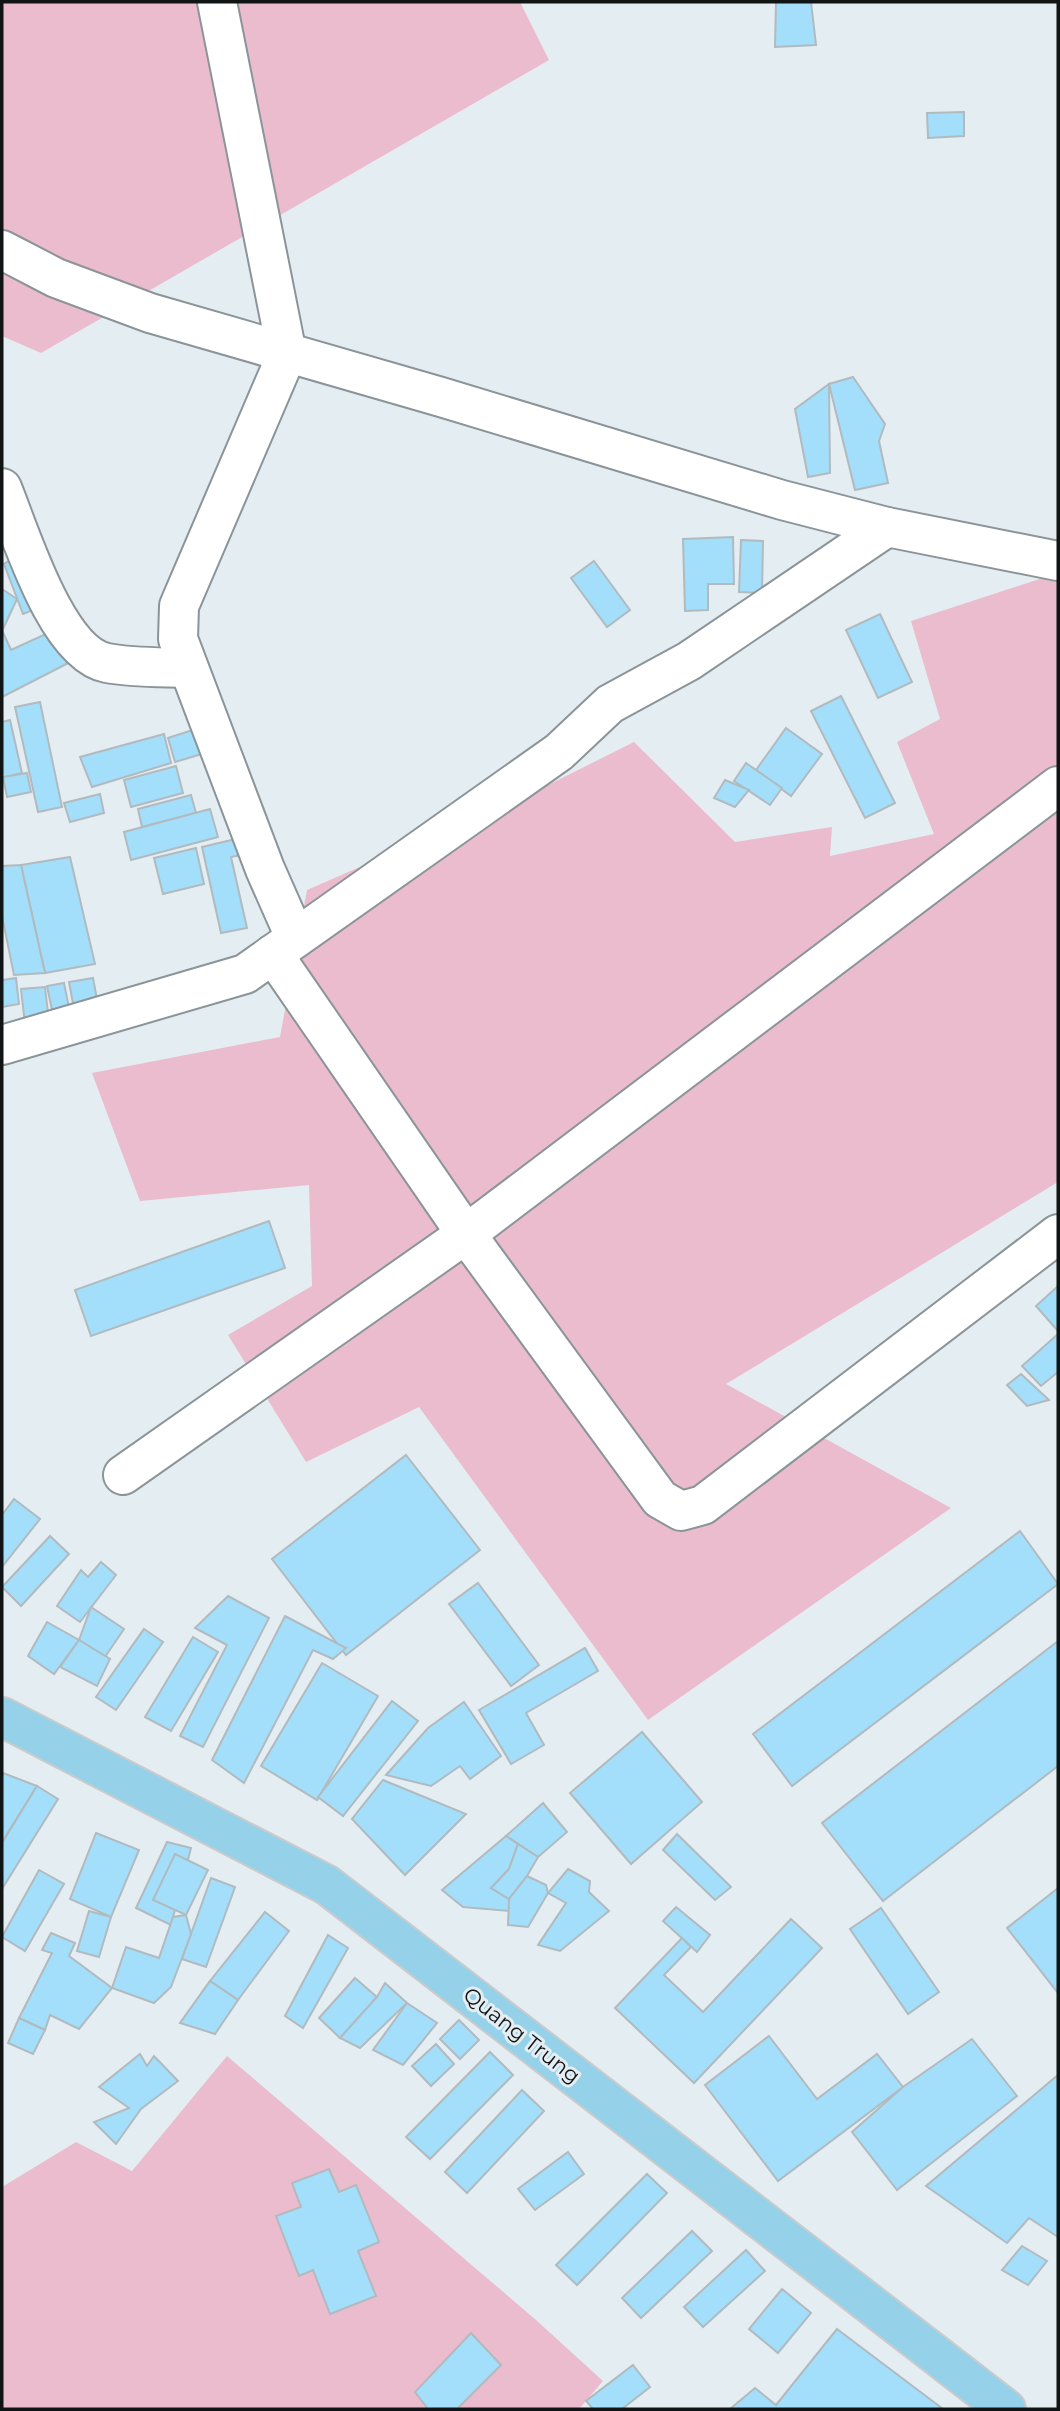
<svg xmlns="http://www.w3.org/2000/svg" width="1060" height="2411" font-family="Montserrat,sans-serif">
	<rect width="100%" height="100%" fill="#e4eef2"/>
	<g fill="#ebbbce">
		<path d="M2,2H520L549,60L41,353L2,336Z"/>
		<path d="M1058,573V1182L726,1384L951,1508L648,1720L419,1407L306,1462L228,1335L312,1286L309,1185L140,1201L92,1073L280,1037L307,890L548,785L634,742L735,842L832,827L830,856L934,834L897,742L940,719L911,621Z"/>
		<path d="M227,2056L536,2320L603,2381L579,2409H2V2187L76,2142L132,2171Z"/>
	</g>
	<g fill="#a3dffb" stroke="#b1babf" stroke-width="2">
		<path d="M776,2H811L816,45L775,47Z"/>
		<path d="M964,112V136L928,138L927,113Z"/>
		<path d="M853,377L885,424L879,441L888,483L855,490L829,384Z"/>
		<path d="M829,384L830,473L808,477L795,409Z"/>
		<path d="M733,537L734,584H708V610L685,611L683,539Z"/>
		<path d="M741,540L763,541L762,593L739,592Z"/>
		<path d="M20,554L38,608L23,614L4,564Z"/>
		<path d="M594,561L630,610L607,627L571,578Z"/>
		<path d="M2,589L17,599L3,629H2Z"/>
		<path d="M880,614L912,682L878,698L846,630Z"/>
		<path d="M59,628L78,658L2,697V630L11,650Z"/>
		<path d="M841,696L895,803L865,818L811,711Z"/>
		<path d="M40,702L62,807L38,812L15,707Z"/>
		<path d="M10,720L22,773L2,778V722Z"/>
		<path d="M205,726L212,751L175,762L168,738Z"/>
		<path d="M786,728L822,754L791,796L756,770Z"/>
		<path d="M164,734L171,763L92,787L80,757Z"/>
		<path d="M746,763L782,788L770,805L734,781Z"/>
		<path d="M176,766L183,793L131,807L124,780Z"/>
		<path d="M27,773L31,792L7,797L3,777Z"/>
		<path d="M725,780L749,790L735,807L714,798Z"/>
		<path d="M100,794L104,813L70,822L64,803Z"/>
		<path d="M191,795L196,813L142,827L138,809Z"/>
		<path d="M210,809L218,837L131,860L124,832Z"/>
		<path d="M244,837L247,854L231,857L247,928L221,933L202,847Z"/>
		<path d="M196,848L204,884L163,894L154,858Z"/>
		<path d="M70,857L95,964L45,973L21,865Z"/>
		<path d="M21,865L45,973L14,975L2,916V866Z"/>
		<path d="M16,978L19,1004L2,1007V980Z"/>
		<path d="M93,978L99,1010L75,1014L69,982Z"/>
		<path d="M64,983L69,1008L52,1010L47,986Z"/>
		<path d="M45,987L50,1030L26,1033L21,989Z"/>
		<path d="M269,1221L285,1268L91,1336L75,1290Z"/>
		<path d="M1058,1286V1331L1036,1306Z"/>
		<path d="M1058,1334V1372L1041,1386L1022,1366Z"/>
		<path d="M1021,1374L1049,1400L1027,1406L1007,1385Z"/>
		<path d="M406,1455L480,1550L346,1655L272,1559Z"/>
		<path d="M14,1499L40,1519L2,1567V1515Z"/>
		<path d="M1020,1531L1058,1584L792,1786L753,1734Z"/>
		<path d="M50,1536L69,1554L21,1606L2,1587Z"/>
		<path d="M101,1562L116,1575L80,1622L57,1606L81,1570L88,1577Z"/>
		<path d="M478,1583L539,1665L511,1686L449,1604Z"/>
		<path d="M228,1596L269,1618L203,1747L180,1736L227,1645L195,1628Z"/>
		<path d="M91,1607L124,1629L105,1657L79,1640Z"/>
		<path d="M285,1616L346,1648L333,1659L313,1650L244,1783L212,1760Z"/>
		<path d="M47,1622L79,1640L54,1674L28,1656Z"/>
		<path d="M144,1629L163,1642L116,1710L96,1697Z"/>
		<path d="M193,1637L218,1652L171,1731L145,1717Z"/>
		<path d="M79,1640L110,1659L97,1686L60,1667Z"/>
		<path d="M1058,1641V1766L883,1901L822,1823Z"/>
		<path d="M585,1648L598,1671L526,1713L544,1745L511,1764L479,1710Z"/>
		<path d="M322,1663L378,1696L317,1800L261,1766Z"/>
		<path d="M392,1701L418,1721L343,1816L318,1797Z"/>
		<path d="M464,1702L501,1756L470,1779L460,1766L431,1786L386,1775L428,1728Z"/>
		<path d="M642,1732L702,1802L631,1864L570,1793Z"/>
		<path d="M3,1773L37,1786L2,1842V1776Z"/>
		<path d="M383,1780L466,1814L405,1875L352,1819Z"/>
		<path d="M37,1786L58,1799L2,1889V1843Z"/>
		<path d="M543,1803L567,1832L538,1857L506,1836Z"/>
		<path d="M96,1833L139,1850L111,1917L70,1899Z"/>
		<path d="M677,1834L731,1887L715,1900L663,1850Z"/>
		<path d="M506,1836L518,1844L509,1869L491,1888L509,1899V1911L463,1907L442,1890Z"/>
		<path d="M167,1842L191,1848L171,1925L136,1908Z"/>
		<path d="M518,1844L538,1857L527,1876L509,1899L491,1888L509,1869Z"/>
		<path d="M175,1854L208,1870L186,1915L153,1900Z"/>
		<path d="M568,1869L590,1881L589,1892L609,1911L560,1951L538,1945L566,1903L548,1893Z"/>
		<path d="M39,1870L64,1884L25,1951L2,1937Z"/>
		<path d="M527,1876L546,1885L548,1893L528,1927L508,1925L509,1899Z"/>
		<path d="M211,1878L235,1887L206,1967L182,1959Z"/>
		<path d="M1058,1888V1993L1007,1928Z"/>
		<path d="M676,1907L710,1935L697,1952L663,1921Z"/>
		<path d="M881,1908L939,1992L908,2014L850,1929Z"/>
		<path d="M89,1911L111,1917L99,1957L77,1951Z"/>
		<path d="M265,1912L289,1931L238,2000L210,1981Z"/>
		<path d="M186,1915L191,1934L171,1987L154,2003L112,1988L126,1947L159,1958L173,1917Z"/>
		<path d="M791,1919L822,1948L694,2083L615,2008L682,1938L691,1947L664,1975L703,2012Z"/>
		<path d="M51,1933L75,1943L69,1956L112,1988L79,2029L50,2015L45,2030L19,2018L52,1953L42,1950Z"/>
		<path d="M328,1935L348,1948L303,2028L285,2016Z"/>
		<path d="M355,1978L377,1997L340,2038L319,2018Z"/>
		<path d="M210,1981L238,2000L215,2034L180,2023Z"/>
		<path d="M385,1983L407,2003L360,2048L340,2038L377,1997Z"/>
		<path d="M407,2003L437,2023L403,2065L373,2050Z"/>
		<path d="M19,2018L45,2030L33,2054L8,2043Z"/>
		<path d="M459,2020L479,2040L460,2059L440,2039Z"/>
		<path d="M769,2036L817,2099L877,2054L903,2087L778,2181L705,2085Z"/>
		<path d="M972,2039L1017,2096L897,2190L852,2132L903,2087Z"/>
		<path d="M436,2044L454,2064L431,2086L412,2066Z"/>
		<path d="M490,2052L513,2075L430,2159L406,2137Z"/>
		<path d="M140,2054L147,2066L154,2056L178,2081L141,2109L116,2144L94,2122L129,2108L99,2087Z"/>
		<path d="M1058,2075V2237L1029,2218L1007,2243L926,2186Z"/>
		<path d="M522,2090L544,2111L467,2193L445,2172Z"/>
		<path d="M568,2152L584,2174L535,2210L518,2189Z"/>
		<path d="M329,2169L339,2192L356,2185L379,2242L358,2251L376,2296L330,2314L313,2270L299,2276L276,2216L301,2207L292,2183Z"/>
		<path d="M647,2174L667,2193L577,2285L556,2265Z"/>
		<path d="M692,2231L712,2251L641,2318L622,2298Z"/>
		<path d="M1022,2246L1047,2261L1028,2285L1002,2270Z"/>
		<path d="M746,2250L765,2271L703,2327L684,2307Z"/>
		<path d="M782,2289L811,2313L778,2353L749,2329Z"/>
		<path d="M837,2329L943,2409H730L755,2388L776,2405Z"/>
		<path d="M471,2333L501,2365L457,2409H428L415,2392Z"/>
		<path d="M633,2365L650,2387L622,2409H593L586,2401Z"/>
	</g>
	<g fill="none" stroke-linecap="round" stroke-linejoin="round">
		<g stroke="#8b9498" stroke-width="42">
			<g id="minor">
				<path d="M217,2L287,354L179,606L178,639L265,869L295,937"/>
				<path d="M2,250L56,278L150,313L441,397L782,500L887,527L1058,561"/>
				<path d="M2,488C20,532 56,653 107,663C133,668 162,667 188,668"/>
				<path d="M273,954L466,1234L660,1499L681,1511L703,1505L1058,1234"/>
				<path d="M2,1045L245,974L559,752L610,704L689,661L887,527"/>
				<path d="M123,1475L466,1234L1058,786"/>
			</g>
		</g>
		<g stroke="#cbcbcc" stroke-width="42">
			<path id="major" d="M2,1717L327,1885L1006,2409"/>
		</g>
		<use href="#minor" stroke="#fff" stroke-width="38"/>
		<use href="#major" stroke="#95d1e9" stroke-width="38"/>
	</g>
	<g text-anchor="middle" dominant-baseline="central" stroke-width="6" stroke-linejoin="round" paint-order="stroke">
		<g font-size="21" fill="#111415" stroke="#e4eef2">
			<text transform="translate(522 2035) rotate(38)">Quang Trung</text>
		</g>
	</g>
	<rect width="1060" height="2411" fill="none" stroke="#111415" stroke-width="7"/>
</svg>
